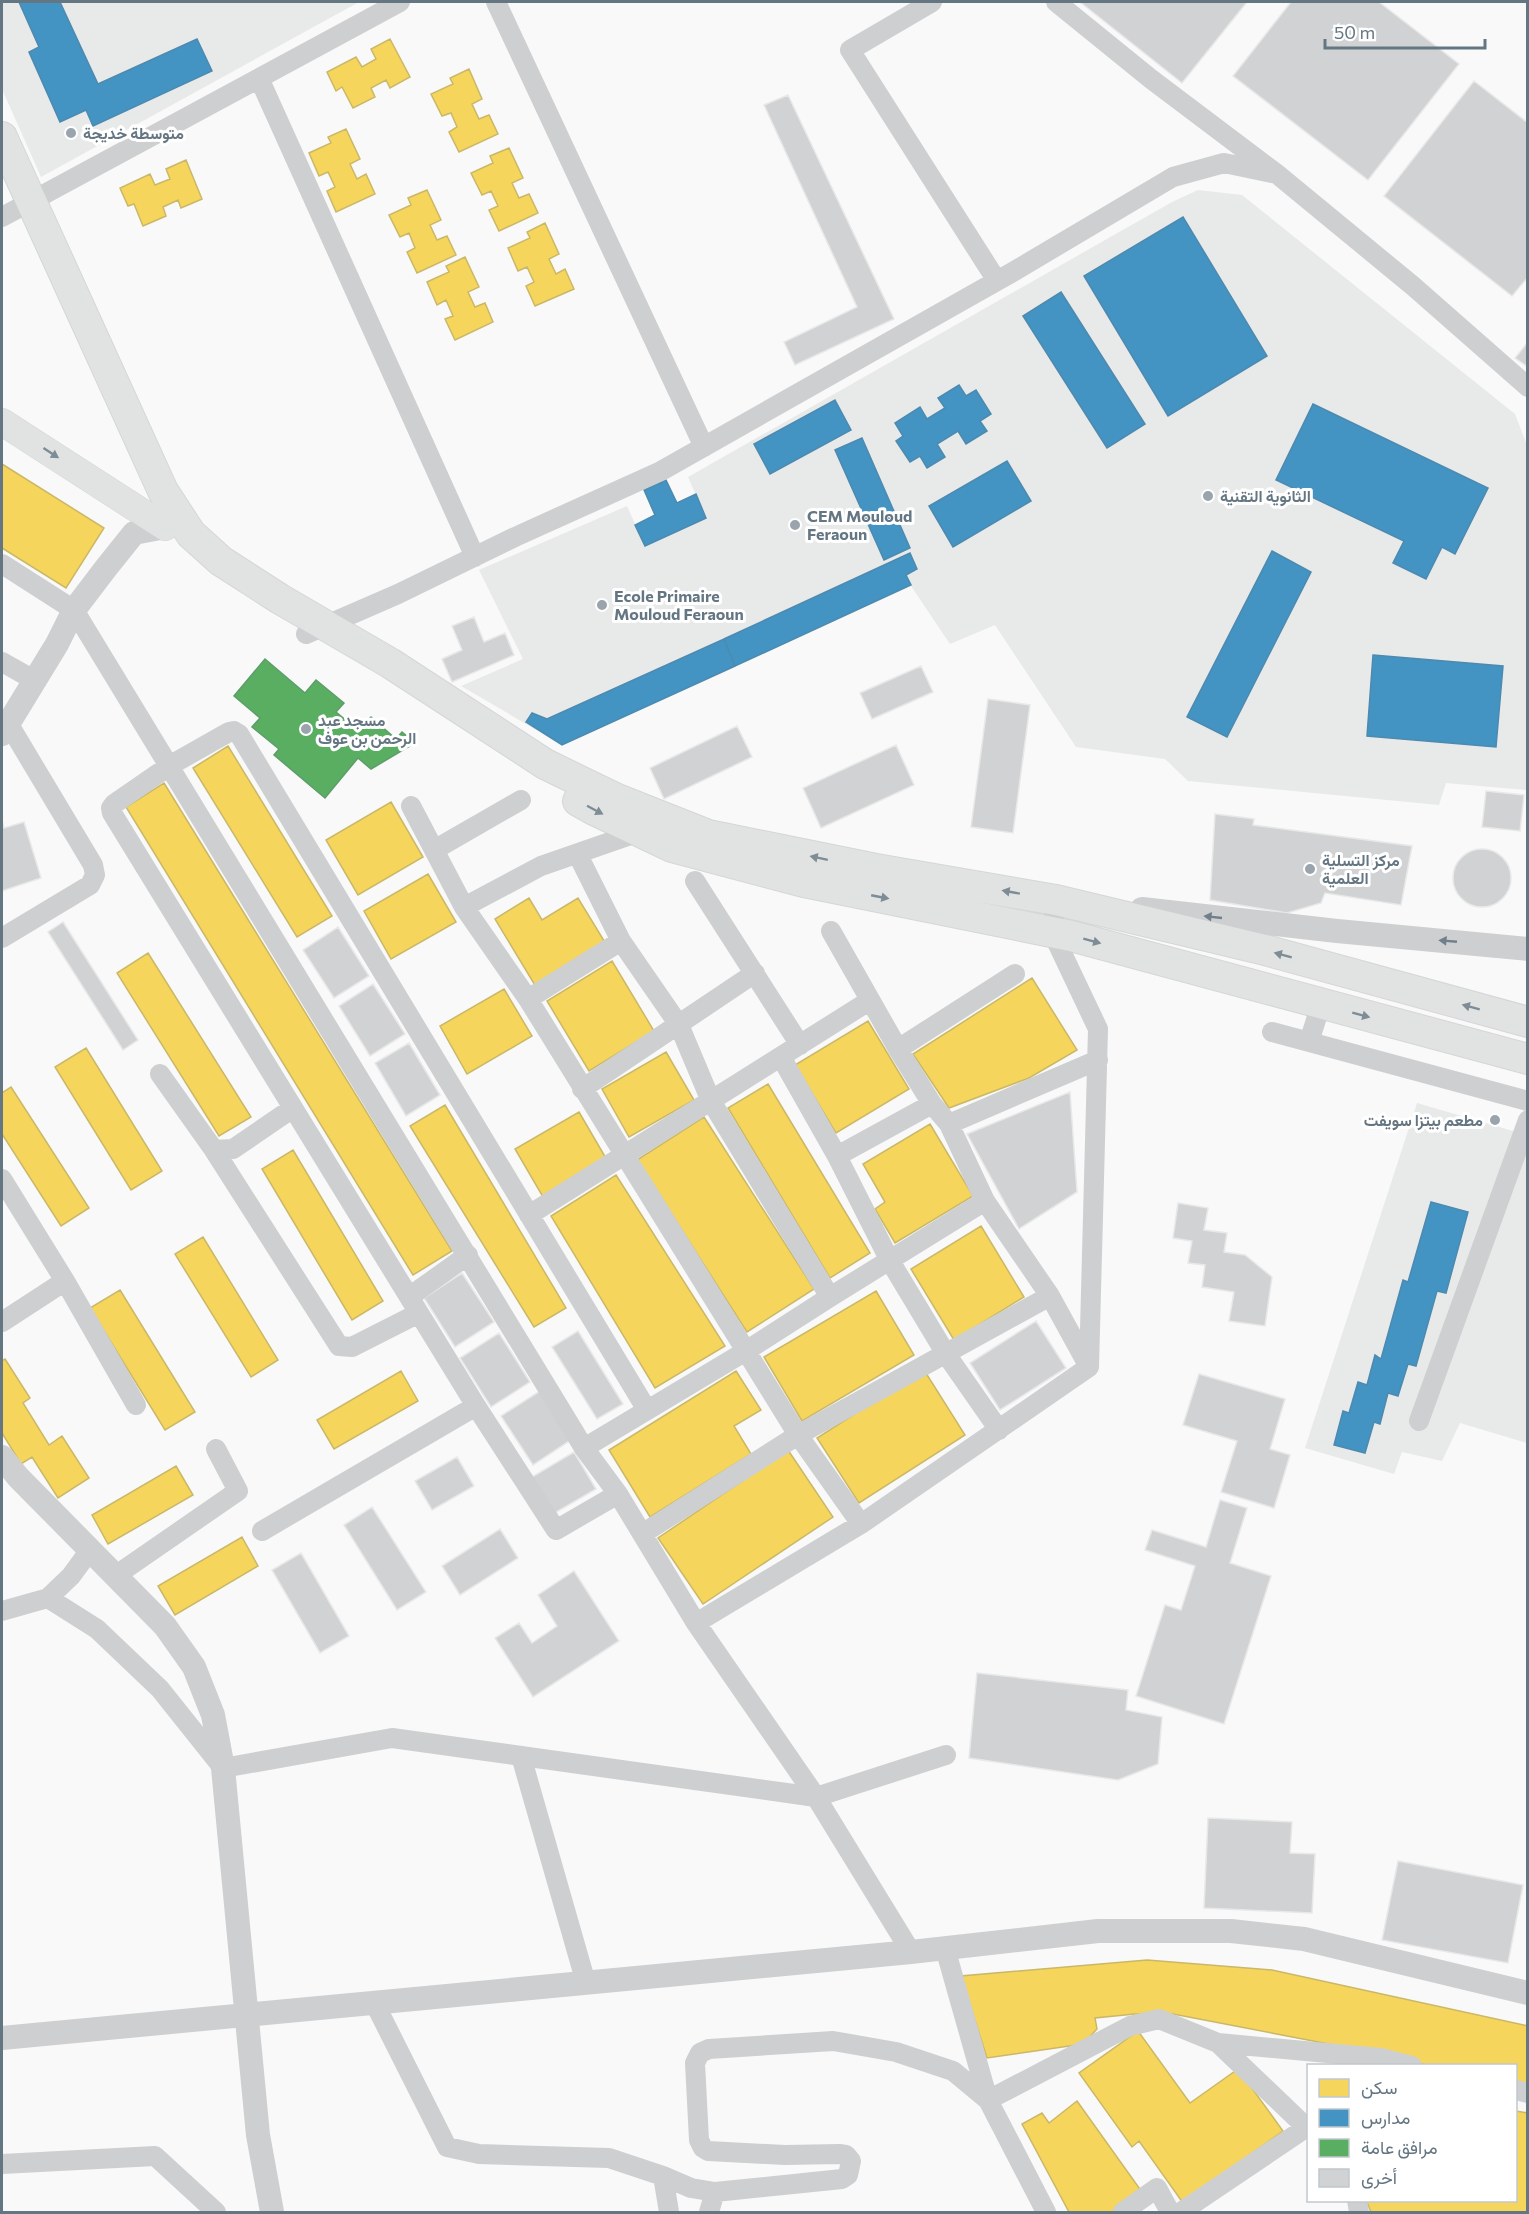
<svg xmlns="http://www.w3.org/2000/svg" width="1529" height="2214" font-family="Commissioner,Vazirmatn,sans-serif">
	<rect width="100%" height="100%" fill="#f9f9f9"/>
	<path fill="#e8e9e9" d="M2 2H359L41 177 2 89Z
		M1198 190 1242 195 1515 414 1527 445V790L1446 783 1439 805 1188 781 1165 759 1076 747 995 625 950 644 911 586 562 745 461 686 523 659 479 570 627 506 645 546 706 518 688 477 1172 202Z
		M1417 1103 1527 1135V1443L1460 1423 1442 1461 1402 1452 1394 1474 1305 1448Z"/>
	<path fill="#f6d55c" stroke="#cab868" stroke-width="1.5" d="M390 39 410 77 390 88 386 80 371 88 375 97 353 108 342 87 336 91 327 72 356 57 362 67 376 59 371 49Z
		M469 69 482 99 472 104 479 119 489 115 498 134 459 152 449 132 457 127 451 113 442 116 431 94 453 84 450 78Z
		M346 129 360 159 350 164 357 179 366 174 375 194 336 212 327 191 335 187 328 172 319 176 309 153 331 143 328 137Z
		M509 148 523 178 512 183 519 198 529 194 538 213 499 231 489 210 498 206 491 191 482 195 471 173 493 163 490 156Z
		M186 160 202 199 181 208 178 200 163 207 166 216 143 226 134 204 128 206 120 188 150 174 155 185 170 179 166 169Z
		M427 190 441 220 430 225 437 240 447 236 456 255 417 273 407 252 415 248 409 233 400 237 389 215 411 205 408 198Z
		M545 223 559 254 549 259 556 274 565 269 574 289 535 306 526 286 534 282 527 267 518 271 508 248 530 238 527 232Z
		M465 257 479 287 468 292 475 307 485 303 493 322 455 340 445 319 453 316 446 300 437 305 427 282 449 272 446 266Z
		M2 464 104 528 66 588 2 548Z
		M228 746 332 916 297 937 193 768Z
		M164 783 452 1251 413 1275 126 807Z
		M391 802 423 857 358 895 326 840Z
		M428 874 456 922 391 959 364 911Z
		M529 898 542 920 578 898 606 944 536 987 495 919Z
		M148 953 251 1117 219 1136 117 973Z
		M612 961 654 1031 589 1071 547 1001Z
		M1032 978 1077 1050 1029 1078 949 1108 913 1054Z
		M504 989 532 1036 467 1074 440 1026Z
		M868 1021 909 1089 836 1133 795 1065Z
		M86 1048 162 1171 131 1190 55 1067Z
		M666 1052 694 1100 629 1137 602 1089Z
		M768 1084 870 1253 830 1278 728 1108Z
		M11 1087 89 1208 61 1226 2 1134V1093Z
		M445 1105 566 1308 534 1327 410 1126Z
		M579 1112 607 1160 543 1197 515 1149Z
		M704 1117 814 1289 747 1332 637 1160Z
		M930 1124 973 1196 895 1243 875 1209 885 1202 863 1164Z
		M293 1150 383 1301 352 1320 262 1169Z
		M616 1175 725 1346 655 1388 551 1216Z
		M981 1226 1024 1297 954 1340 911 1269Z
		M203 1237 278 1360 251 1377 175 1254Z
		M120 1290 195 1412 165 1430 90 1308Z
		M876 1291 914 1355 802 1421 764 1357Z
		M5 1359 30 1398 23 1403 49 1445 62 1436 89 1478 58 1498 32 1457 21 1464 2 1433V1361Z
		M924 1370 965 1435 859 1503 817 1438Z
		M401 1371 418 1401 334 1449 317 1420Z
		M736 1371 761 1410 734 1426 751 1454 650 1517 609 1450Z
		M788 1450 833 1517 703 1604 658 1538Z
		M176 1466 193 1495 108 1544 92 1515Z
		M242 1537 258 1566 175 1615 158 1586Z
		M1147 1960 1272 1970 1528 2026V2088L1516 2086V2066H1431L1391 2056 1173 2014H1135L1095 2018 1097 2029 1083 2044 987 2058 961 1976Z
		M1138 2031 1190 2103 1238 2069 1283 2131 1183 2203 1139 2141 1132 2147 1079 2073Z
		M1077 2101 1142 2192 1113 2212H1069L1022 2124 1042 2113 1049 2123Z
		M1516 2111 1528 2113V2212H1371L1366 2200H1516Z"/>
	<path fill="#4393c3" stroke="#4d8ab0" stroke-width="1.5" d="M19 2H60L98 84 197 39 212 71 93 126 86 110 60 122 29 52 39 47Z
		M1183 217 1267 356 1168 416 1084 276Z
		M1061 292 1145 424 1107 448 1023 316Z
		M959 385 966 396 976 390 991 414 980 421 987 431 966 444 958 431 937 444 945 457 927 468 920 456 910 462 896 441 903 436 895 423 920 407 927 419 945 408 938 398Z
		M835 400 851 430 770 474 754 444Z
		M1313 404 1488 488 1455 554 1442 547 1426 579 1393 563 1404 541 1276 480Z
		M862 438 910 548 884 560 835 450Z
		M1007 461 1031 501 953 547 929 506Z
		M666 480 677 503 696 494 706 518 645 546 635 525 655 515 644 490Z
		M1272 551 1311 572 1227 737 1187 717Z
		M910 553 917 569 906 575 911 585 735 666 724 639Z
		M724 639 735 666 562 745 526 722 532 713 547 719Z
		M1373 655 1503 666 1496 747 1367 736Z
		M1431 1202 1468 1212 1446 1293 1437 1291 1416 1366 1408 1364 1398 1396 1388 1393 1380 1424 1374 1422 1365 1453 1334 1445 1343 1411 1349 1413 1358 1382 1367 1385 1375 1355 1381 1359 1403 1280 1408 1282Z"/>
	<path fill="#5aae61" stroke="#5d9d6b" stroke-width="1.5" d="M265 659 305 693 316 680 344 703 336 712 359 731 371 717 396 739 402 732 415 743 371 769 358 758 325 798 274 755 279 749 252 727 260 718 234 696Z"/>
	<path fill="#d0d2d3" stroke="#e8e8e8" stroke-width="1.5" d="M1080 2H1247L1182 83Z
		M1291 2H1379L1459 64 1368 180 1233 76Z
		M1474 81 1528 123V277L1512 296 1384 196Z
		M788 95 894 319 795 365 784 342 857 307 764 105Z
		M1528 342V367L1515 358Z
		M474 617 484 642 505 633 514 655 452 682 442 659 462 650 452 626Z
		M921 666 933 692 872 719 860 693Z
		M988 699 1030 705 1013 833 971 827Z
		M737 726 752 757 664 799 650 768Z
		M896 745 914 785 821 828 803 788Z
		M1486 791 1524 795 1520 831 1482 827Z
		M1215 814 1254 819 1253 825 1412 846 1401 905 1325 893 1321 903 1287 913 1210 900Z
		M2 821 4 828 24 822 41 878 2 891Z
		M1453 878a29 29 0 1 1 58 0a29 29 0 1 1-58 0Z
		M63 922 138 1040 123 1050 48 932Z
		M338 927 369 976 334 998 303 950Z
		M373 984 405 1034 370 1056 339 1006Z
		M409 1043 440 1095 406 1116 375 1063Z
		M1070 1092 1077 1192 1019 1229 967 1134Z
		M1178 1203 1208 1208 1204 1230 1227 1233 1224 1252 1245 1255 1272 1277 1265 1326 1229 1321 1234 1292 1202 1287 1205 1265 1188 1263 1192 1241 1173 1238Z
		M462 1273 494 1322 455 1347 424 1298Z
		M1036 1321 1066 1368 1000 1410 970 1363Z
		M578 1331 623 1404 597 1419 552 1347Z
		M499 1333 530 1382 491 1407 460 1358Z
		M1199 1374 1285 1399 1270 1449 1290 1455 1274 1508 1221 1492 1237 1441 1183 1425Z
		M540 1391 571 1440 533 1465 501 1416Z
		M574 1452 596 1489 553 1514 532 1477Z
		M457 1457 474 1486 432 1510 415 1481Z
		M1220 1500 1247 1508 1230 1563 1271 1576 1224 1724 1136 1696 1165 1605 1181 1610 1195 1566 1145 1550 1152 1530 1206 1547Z
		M372 1507 426 1592 397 1610 344 1525Z
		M500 1529 518 1558 460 1595 442 1566Z
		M301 1553 349 1636 320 1653 272 1570Z
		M574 1571 619 1641 533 1697 495 1638 519 1623 532 1643 557 1626 538 1595Z
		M977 1673 1128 1690 1126 1710 1162 1717 1158 1764 1118 1780 969 1758Z
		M1208 1818 1292 1822 1290 1853 1315 1854 1312 1913 1204 1908Z
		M1398 1861 1523 1885 1508 1963 1382 1940Z"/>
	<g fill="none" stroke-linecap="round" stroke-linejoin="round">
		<g stroke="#d5d6d7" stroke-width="28">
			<path id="secondary" d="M2 422 165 527"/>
		</g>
		<g stroke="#d5d6d7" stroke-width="32">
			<path id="primary" d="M2 137 163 491 191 534 221 561 280 599 390 663 545 764 617 799 708 835 876 869 1056 900 1265 950 1528 1022
				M578 801 594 810 672 847 804 882 1071 936 1528 1059"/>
		</g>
		<path stroke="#cecfd0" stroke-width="20" d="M496 2 704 447
			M932 2 850 50 997 281
			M1056 2 1151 79 1277 174 1413 286 1528 387
			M259 78 475 557
			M2 217 400 2
			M2 564 74 610 584 1448 618 1494 696 1623 816 1797 911 1952
			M306 634 398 594 515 537 661 471 1011 273 1173 177 1224 163 1277 174
			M2 662 34 680
			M411 806 464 907 528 999 798 1435 861 1524
			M434 850 521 800
			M578 855 621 941 679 1025 711 1101 830 1297
			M695 881 800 1045
			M1056 900 1052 932 1098 1029 1089 1367
			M464 907 541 866 639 832
			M831 931 898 1049 932 1104 949 1124 985 1201 1050 1296 1089 1367
			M2 938 90 885 95 875 93 865 8 723
			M528 999 621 941
			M1272 1032 1528 1101
			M1309 1042 1321 1004
			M898 1049 1015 974
			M781 1057 837 1156 890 1261 946 1354 999 1430
			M160 1074 214 1150 233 1149 293 1108
			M582 1089 755 973
			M949 1124 1098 1060
			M214 1150 339 1346 352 1347 419 1313
			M837 1156 932 1104
			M2 1179 65 1281
			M529 1215 869 1001
			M409 1297 468 1255
			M2 1322 65 1281 136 1405
			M1419 1421 1528 1120
			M584 1448 746 1351 830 1297 985 1201
			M618 1494 556 1530 476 1406 112 813 111 808 114 804 169 766 229 732 234 731 239 734 647 1410
			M262 1531 476 1406
			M642 1534 798 1435 1050 1296
			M115 1576 238 1491 216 1449
			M48 1598 97 1629 160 1689 223 1768 392 1738 816 1797 946 1755
			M2 1611 48 1598 71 1576 90 1550
			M696 1623 861 1524 1089 1367
			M521 1756 586 1983
			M945 1948 988 2100 1046 2212
			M374 2002 447 2147 479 2154 609 2158 663 2176 691 2188 715 2192 842 2179 848 2175 851 2161 846 2155 839 2154 785 2155 708 2151 703 2148 699 2140 695 2063 700 2053 709 2049 833 2041 896 2052 953 2071 988 2100 1130 2026 1159 2019 1218 2043 1308 2129
			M1218 2043 1381 2058 1412 2066
			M1516 2090 1528 2093
			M2 2164 155 2156 216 2212
			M663 2176 669 2212
			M1357 2200 1359 2212
			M709 2212 715 2192
			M1123 2212 1157 2188 1170 2212
			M1181 2212 1307 2127"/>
		<path stroke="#cecfd0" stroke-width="24" d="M2 734 57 644 74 610 106 568 134 533 165 527
			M1142 909 1337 931 1528 949
			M2 1457 18 1477 165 1626 194 1667 213 1715 223 1768 258 2135 272 2212
			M2 2038 911 1952 1098 1931H1231L1304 1939 1528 1993"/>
		<use href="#secondary" stroke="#e1e2e2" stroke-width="27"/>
		<use href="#primary" stroke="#e1e2e2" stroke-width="30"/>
	</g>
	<defs><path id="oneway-solid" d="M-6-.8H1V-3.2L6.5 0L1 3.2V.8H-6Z" transform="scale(1.5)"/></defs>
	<g fill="#7e8c96">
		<use href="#oneway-solid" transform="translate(51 453) rotate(33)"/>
		<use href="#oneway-solid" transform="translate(595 810) rotate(28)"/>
		<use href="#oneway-solid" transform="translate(819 858) rotate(-168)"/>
		<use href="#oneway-solid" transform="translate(1011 892) rotate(-170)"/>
		<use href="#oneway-solid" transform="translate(880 897) rotate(11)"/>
		<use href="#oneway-solid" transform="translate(1092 941) rotate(15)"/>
		<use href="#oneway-solid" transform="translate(1283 955) rotate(-165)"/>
		<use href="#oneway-solid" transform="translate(1471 1007) rotate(-165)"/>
		<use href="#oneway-solid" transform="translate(1361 1015) rotate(15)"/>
	</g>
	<g fill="#707f8b">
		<use href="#oneway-solid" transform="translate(1213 917) rotate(-174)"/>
		<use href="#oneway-solid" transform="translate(1448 941) rotate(-175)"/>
	</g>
	<g fill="#99a4ac" stroke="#fff" stroke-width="2">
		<circle cx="71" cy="133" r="6"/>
		<circle cx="1208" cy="496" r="6"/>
		<circle cx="795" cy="525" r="6"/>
		<circle cx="602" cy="605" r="6"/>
		<circle cx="306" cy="729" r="6"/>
		<circle cx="1310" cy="869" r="6"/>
		<circle cx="1495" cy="1120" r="6"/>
	</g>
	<g text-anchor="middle" stroke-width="6" stroke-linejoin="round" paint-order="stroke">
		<g font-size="16" font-weight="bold" fill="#657683" stroke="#fff" text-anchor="start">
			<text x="83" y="139">متوسطة خديجة</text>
			<text x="1220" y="502">الثانوية التقنية</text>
			<text x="807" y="522">CEM Mouloud<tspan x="807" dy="18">Feraoun</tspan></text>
			<text x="614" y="602">Ecole Primaire<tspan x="614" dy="18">Mouloud Feraoun</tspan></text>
			<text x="318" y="726">مسجد عبد<tspan x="318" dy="18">الرحمن بن عوف</tspan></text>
			<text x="1322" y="866">مركز التسلية<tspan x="1322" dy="18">العلمية</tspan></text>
			<text x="1483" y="1126" text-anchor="end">مطعم بيتزا سويفت</text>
		</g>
	</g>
	<rect width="1529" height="2214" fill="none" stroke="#657683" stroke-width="6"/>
	<rect x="1307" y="2064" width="210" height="138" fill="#ffffff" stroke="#c1c8cd" stroke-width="1.5"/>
	<rect x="1319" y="2079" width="30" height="18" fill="#f6d55c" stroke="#c1c8cd" stroke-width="1.5"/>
	<text x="1361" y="2094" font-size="18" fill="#657683">سكن</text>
	<rect x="1319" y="2109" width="30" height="18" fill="#4393c3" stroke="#c1c8cd" stroke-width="1.5"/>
	<text x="1361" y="2124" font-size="18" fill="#657683">مدارس</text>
	<rect x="1319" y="2139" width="30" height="18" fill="#5aae61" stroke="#c1c8cd" stroke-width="1.5"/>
	<text x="1361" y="2154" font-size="18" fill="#657683">مرافق عامة</text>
	<rect x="1319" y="2169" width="30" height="18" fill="#d0d2d3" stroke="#c1c8cd" stroke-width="1.5"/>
	<text x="1361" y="2184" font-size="18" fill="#657683">أخرى</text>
	<path d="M1325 39v9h160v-9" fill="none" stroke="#657683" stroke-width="3"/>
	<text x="1334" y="39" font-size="18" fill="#657683" stroke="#ffffff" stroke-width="4.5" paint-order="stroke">50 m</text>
</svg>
